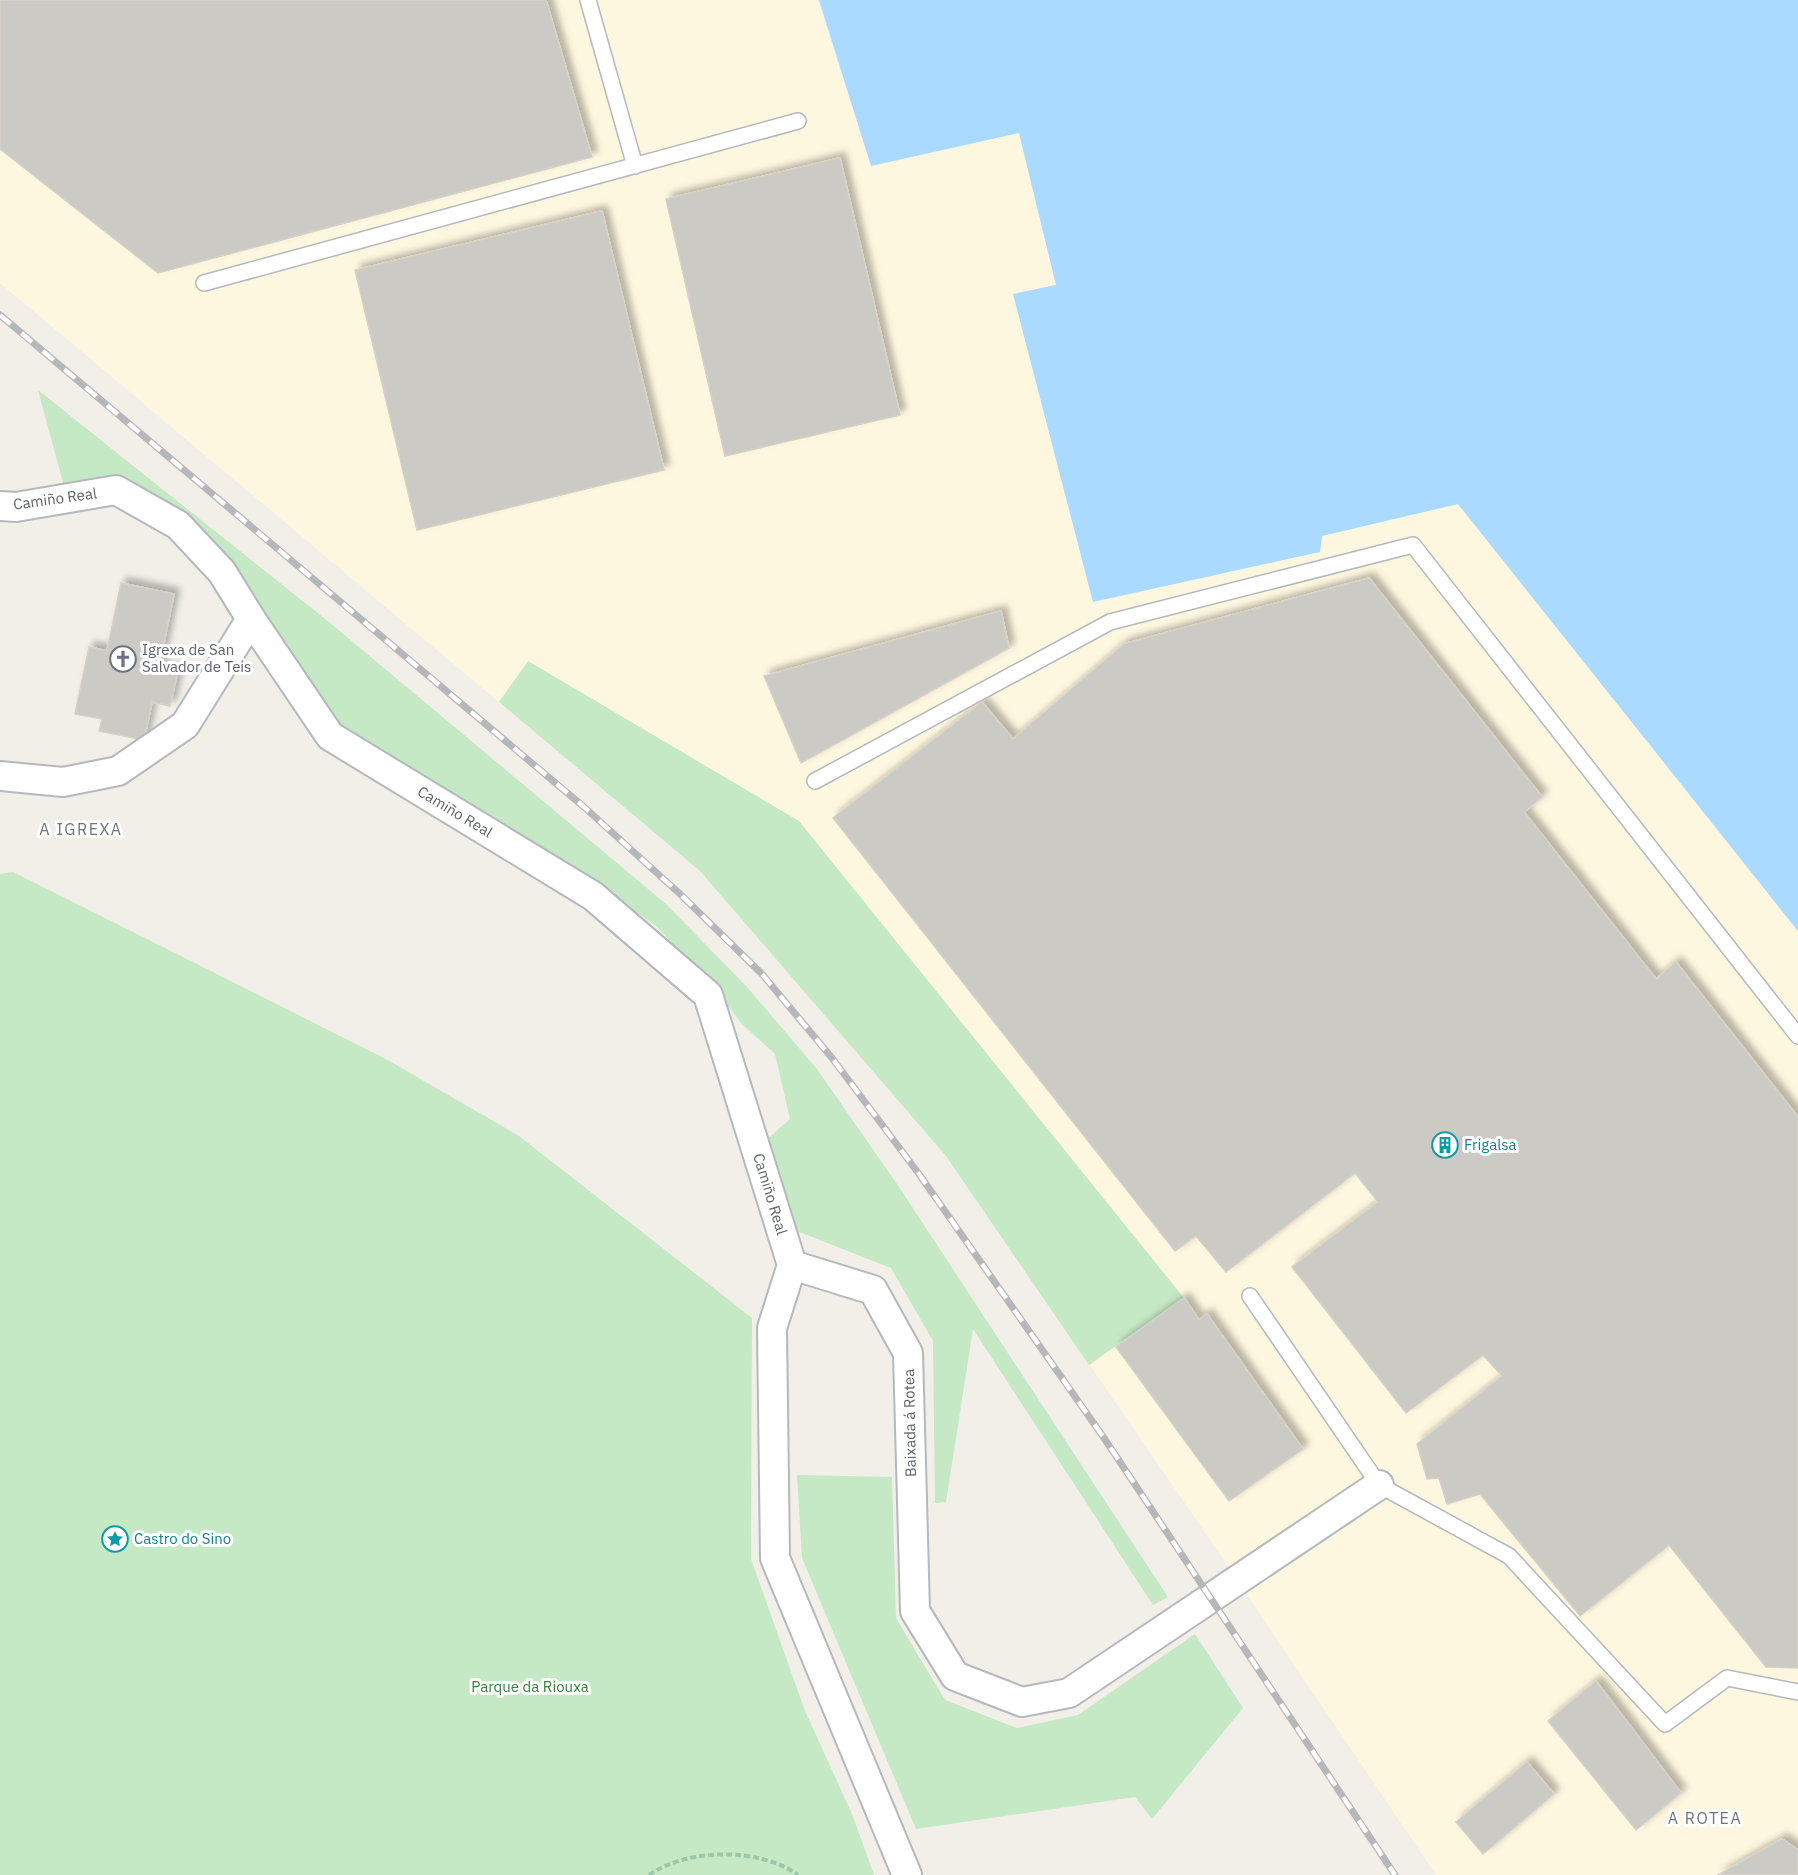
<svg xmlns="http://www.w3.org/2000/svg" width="1798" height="1875" font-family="'IBM Plex Sans',sans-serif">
	<defs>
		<filter id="shadow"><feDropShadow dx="5.5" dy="-5.5" stdDeviation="3" flood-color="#0004"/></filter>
	</defs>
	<rect width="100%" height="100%" fill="#f1efe8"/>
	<path fill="#fef7e0" d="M0 0H818L871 166 1019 132 1056 285 1013 294 1320 552 1321 536 1458 504 1798 928V1875H1436L1206 1534 946 1156 700 871 0 283Z"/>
	<path fill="#c5e8c5" d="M38 390 329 622 666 904 747 987 817 1069 899 1187 1168 1597 1153 1605 973 1329 946 1502 935 1503 933 1341 891 1268 797 1231 763 1143 790 1119 775 1054 741 1023 718 992 656 926 602 888 337 725 186 519 65 490Z
		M528 661 799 821 1184 1298 1089 1365 946 1156 700 871 499 702Z
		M13 872 386 1059 519 1136 752 1318 751 1559 805 1711 852 1814 874 1875H0V874Z
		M797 1475 892 1477 896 1618 945 1700 1017 1728 1078 1715 1195 1634 1243 1708 1152 1819 1135 1797 916 1829 802 1558Z"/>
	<path fill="#aadaff" d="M819 0H1798V931L1458 504 1322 536 1320 552 1093 602 1013 294 1056 285 1019 133 871 166Z"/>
	<path fill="#cccac5" stroke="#d6d1c6" stroke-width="1.5" filter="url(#shadow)" d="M0 0H546L592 157 158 273 0 149Z
		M840 158 900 415 725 456 666 199Z
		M602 211 664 470 417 530 355 270Z
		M1369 578 1542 797 1524 812 1656 979 1676 962 1798 1117V1668L1766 1667 1669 1545 1580 1616 1480 1494 1447 1504 1439 1478 1427 1479 1417 1444 1502 1376 1483 1355 1406 1413 1292 1267 1378 1202 1355 1173 1226 1272 1196 1236 1175 1251 833 818 982 702 1013 739 1124 644Z
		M121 583 174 594 159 667 178 671 170 706 152 702 144 740 99 731 102 719 75 714 89 647 107 651Z
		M1001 611 1009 648 801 763 764 676Z
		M1184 1298 1199 1320 1207 1314 1303 1449 1229 1501 1116 1347Z
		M1596 1681 1681 1793 1636 1830 1548 1721Z
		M1527 1762 1554 1794 1483 1854 1456 1822Z
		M1782 1839 1798 1850V1875H1718Z"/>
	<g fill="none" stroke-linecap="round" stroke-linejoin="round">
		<g stroke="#b5b8bc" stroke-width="18">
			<path id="lane" d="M588 0 635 166
				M204 283 798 121
				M815 781 1110 622 1413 545 1798 1036
				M1250 1296 1379 1485 1509 1556 1665 1724 1727 1678 1798 1692"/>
		</g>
		<g stroke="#b5b8bc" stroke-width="32">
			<path id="street" d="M0 506 16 507 116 490 178 525 222 572 251 619 330 736 593 896 708 995 792 1265
				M0 776 63 782 118 771 185 725 251 619
				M907 1875 775 1558 772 1328 792 1265 873 1290 908 1353 915 1611 955 1676 1022 1702 1069 1693 1379 1485"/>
		</g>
		<path stroke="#9cc7a9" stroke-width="4" stroke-dasharray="6 3" stroke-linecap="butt" d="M649 1875C687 1848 760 1847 798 1875"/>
		<use href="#lane" stroke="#fff" stroke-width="15"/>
		<use href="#street" stroke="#fff" stroke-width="28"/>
		<g stroke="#b6b7b8" stroke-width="7">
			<path id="rail" d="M0 315 584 807 679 893 762 974 832 1058 919 1174 1104 1438 1395 1875"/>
		</g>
		<use href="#rail" stroke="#fff" stroke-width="4.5" stroke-dasharray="14" stroke-linecap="butt"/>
	</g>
	<defs>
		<g id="church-ring" transform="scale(1.35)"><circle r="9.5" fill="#fff" stroke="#6b7280" stroke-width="1.5"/><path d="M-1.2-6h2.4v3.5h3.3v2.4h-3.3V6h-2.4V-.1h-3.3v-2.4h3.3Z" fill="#6b7280"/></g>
		<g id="building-ring" transform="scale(1.35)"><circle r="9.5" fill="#fff" stroke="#0f9aa8" stroke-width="1.5"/><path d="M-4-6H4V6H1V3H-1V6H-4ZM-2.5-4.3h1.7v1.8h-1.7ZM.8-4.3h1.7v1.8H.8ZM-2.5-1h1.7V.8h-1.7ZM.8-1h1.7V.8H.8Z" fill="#0f9aa8"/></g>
		<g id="sight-ring" transform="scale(1.35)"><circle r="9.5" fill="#fff" stroke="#0f9aa8" stroke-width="1.5"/><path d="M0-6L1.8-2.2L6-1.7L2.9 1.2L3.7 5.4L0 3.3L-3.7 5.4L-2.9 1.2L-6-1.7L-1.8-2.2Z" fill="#0f9aa8"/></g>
	</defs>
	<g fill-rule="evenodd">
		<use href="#church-ring" x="123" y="659"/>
		<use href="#building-ring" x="1445" y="1145"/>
		<use href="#sight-ring" x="115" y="1539"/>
	</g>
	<g text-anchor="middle" stroke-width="6" stroke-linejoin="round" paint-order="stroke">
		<g font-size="15" fill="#5f6368" stroke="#fff">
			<text transform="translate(55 499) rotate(-8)" y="5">Camiño Real</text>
			<text transform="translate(455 812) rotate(31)" y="5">Camiño Real</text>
			<text transform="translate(770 1194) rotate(73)" y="5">Camiño Real</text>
			<text transform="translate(910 1423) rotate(-91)" y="5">Baixada á Rotea</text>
		</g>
		<g font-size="15" fill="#5b616d" stroke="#fff" text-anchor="start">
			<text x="142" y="655">Igrexa de San<tspan x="142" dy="17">Salvador de Teis</tspan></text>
		</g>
		<g font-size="15" fill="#0d838f" stroke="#fff" text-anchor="start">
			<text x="1464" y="1150">Frigalsa</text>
			<text x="134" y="1544">Castro do Sino</text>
		</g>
		<g font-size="15" fill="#348238" stroke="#fff">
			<text x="530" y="1692">Parque da Riouxa</text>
		</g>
		<g font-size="16" letter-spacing="1.5" fill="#70757a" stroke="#fff">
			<text x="81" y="835">A IGREXA</text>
			<text x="1705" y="1824">A ROTEA</text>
		</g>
	</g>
</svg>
